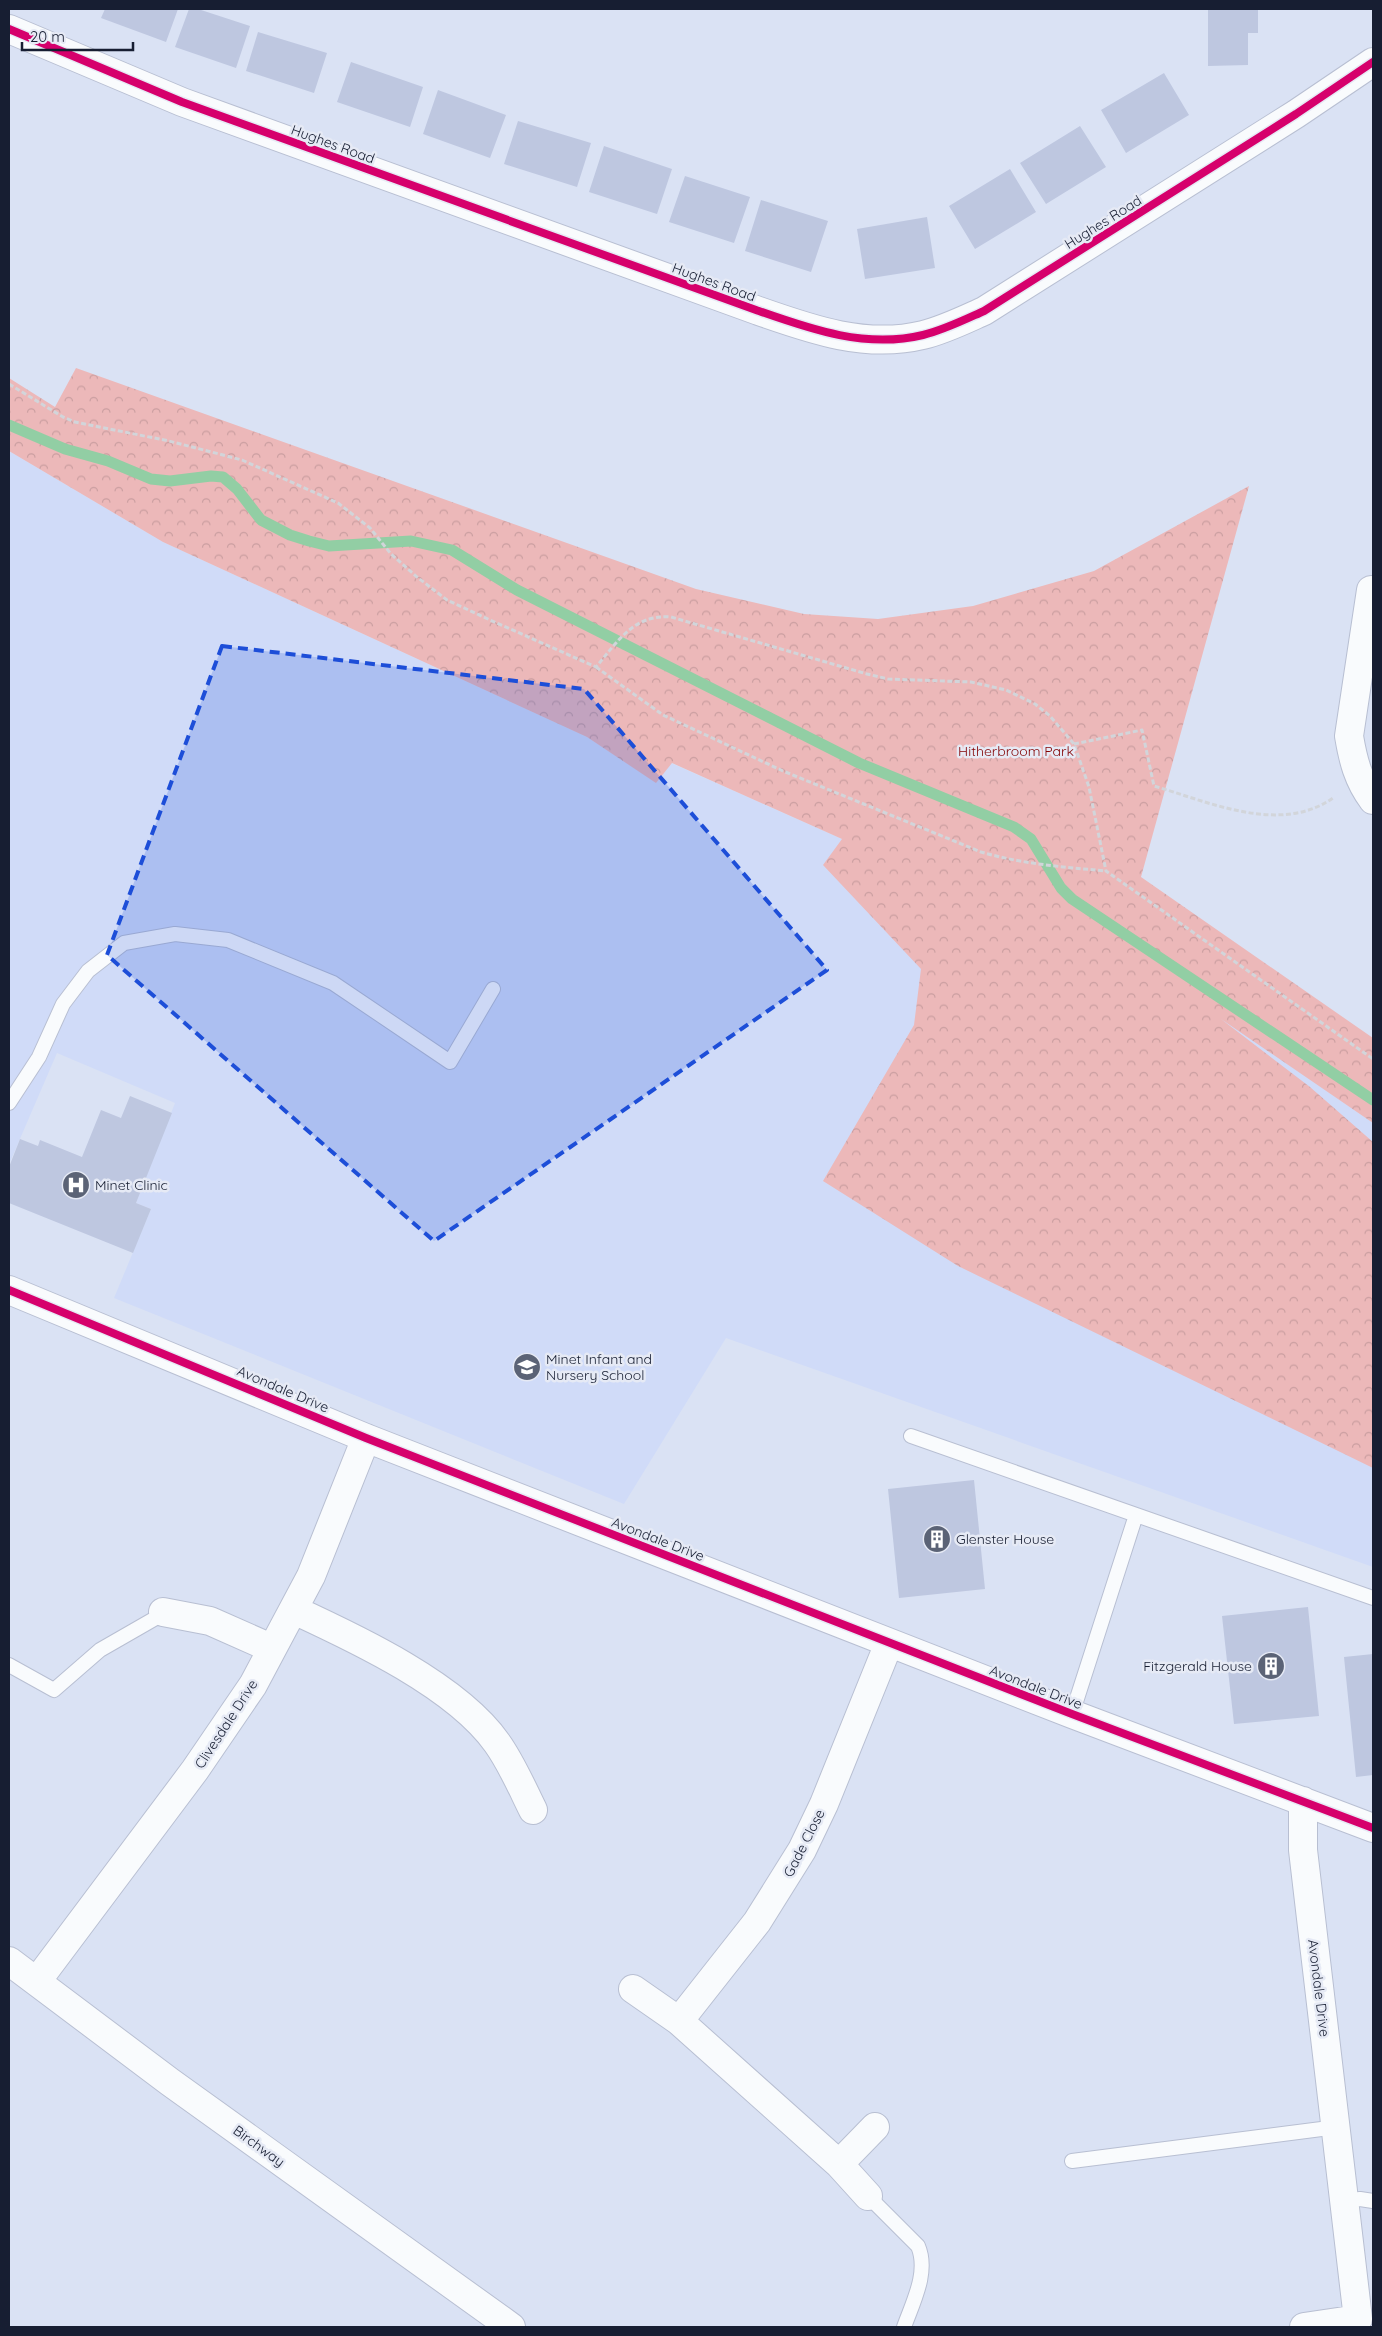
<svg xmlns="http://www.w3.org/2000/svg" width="1382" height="2336" font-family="Quicksand,sans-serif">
	<defs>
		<pattern id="forest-crowns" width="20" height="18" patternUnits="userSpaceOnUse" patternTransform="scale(1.25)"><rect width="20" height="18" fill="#ecb8b9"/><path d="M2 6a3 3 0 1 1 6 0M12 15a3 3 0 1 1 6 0" fill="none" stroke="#ca9ea0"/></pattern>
	</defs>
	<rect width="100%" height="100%" fill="#dae2f4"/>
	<path fill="#d0dbf8" d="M9 451 163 542 587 737 656 782 671 763 1090 949 1208 1009 1373 1123V1567L726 1338 624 1504 114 1298 151 1209 136 1203 175 1103 57 1053 10 1162 9 1161Z"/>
	<path fill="url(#forest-crowns)" d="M76 368 696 589 804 614 878 619 973 606 1094 571 1249 486 1141 877 1373 1038V1123L1221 1019 1310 1087 1373 1142V1468L958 1266 823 1181 914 1025 921 969 823 865 842 839 672 763 656 783 587 737 163 542 9 451V378L55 407Z"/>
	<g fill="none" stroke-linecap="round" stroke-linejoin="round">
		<path stroke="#92cea4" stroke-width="11" d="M9 425 65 449 108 461 151 479 170 481 211 476 223 477 237 489 261 520 290 535 309 541 329 546 411 541 452 550 517 590 859 763 1014 827 1031 839 1061 888 1072 899 1373 1100"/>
	</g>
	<path fill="#bec7e0" d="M105 9H178L166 42 101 18Z
		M189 9H198L250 26 236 68 175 47Z
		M1208 9H1258V33H1248V65L1208 66Z
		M258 32 327 53 314 93 246 71Z
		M351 62 423 87 410 127 337 102Z
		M1164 73 1189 115 1126 153 1101 110Z
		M438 90 506 115 490 158 423 134Z
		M518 121 591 143 577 187 504 164Z
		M1080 126 1106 167 1046 204 1020 163Z
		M604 146 672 169 657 214 589 192Z
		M1010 169 1036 212 975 249 949 206Z
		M685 176 750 197 734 243 669 222Z
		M761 200 828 221 811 272 745 251Z
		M927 217 935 268 865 279 857 229Z
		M130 1096 172 1113 136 1203 151 1209 133 1253 9 1203V1167L20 1139 38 1146 40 1140 82 1157 101 1110 121 1118Z
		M974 1480 985 1589 899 1598 888 1489Z
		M1308 1607 1319 1716 1234 1724 1222 1616Z
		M1373 1654V1775L1356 1777 1344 1657Z"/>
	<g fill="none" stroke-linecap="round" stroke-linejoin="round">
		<g stroke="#b8bfd2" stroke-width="16">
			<path id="lane" d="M9 1103 39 1057 63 1004 88 971 124 943 175 934 228 940 333 983 450 1062 493 989
				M911 1436 1373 1598
				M9 1665 54 1690 100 1650 154 1619 163 1612
				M1072 1714 1136 1515
				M1072 2161 1337 2127
				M868 2196 918 2246C929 2272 913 2302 904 2327
				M1345 2201 1360 2199 1373 2201"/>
		</g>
		<g stroke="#b8bfd2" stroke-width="30">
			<path id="street" d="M9 29 182 102 756 310C810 329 865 349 923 335 944 330 964 320 984 311L1296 114 1373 62
				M1371 590 1349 736C1353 760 1358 780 1373 800
				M9 1290 366 1438 1072 1714 1373 1828
				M294 1610C357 1639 457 1686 497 1743 512 1764 522 1788 533 1810
				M163 1612 210 1621 271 1648
				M1303 1801V1850L1358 2319
				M9 1961 170 2082 511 2327
				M37 1981 195 1770 253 1685 311 1576 366 1438
				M633 1989 679 2021 839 2164 868 2196
				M679 2021 757 1922 802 1850 824 1804 889 1643
				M839 2164 875 2127
				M1304 2327 1358 2319"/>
		</g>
		<path stroke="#d2d5da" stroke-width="3" stroke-dasharray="5 2.5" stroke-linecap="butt" d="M9 384 63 417 75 422 169 441 242 460 338 503 370 528 391 554 417 577 447 600 490 620 596 667C618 641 634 614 671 617L867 674 888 679 971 682 1006 690 1035 704 1050 716 1074 744 1089 787 1106 871 1373 1059
			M596 667 663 715 783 771 981 852C1022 864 1063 867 1106 871
			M1074 744 1142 730 1154 786C1209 802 1280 835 1333 798"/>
		<use href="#lane" stroke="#f9fbfd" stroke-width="14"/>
		<use href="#street" stroke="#f9fbfd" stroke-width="28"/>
		<g stroke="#e6eaf5" stroke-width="11">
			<path id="cycleway" d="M9 29 182 102 756 310C810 329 865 349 923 335 944 330 964 320 984 311L1296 114 1373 62
				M9 1290 366 1438 1072 1714 1373 1828"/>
		</g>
		<use href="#cycleway" stroke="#d6006c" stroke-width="8"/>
	</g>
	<path fill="#1d4ed8" fill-opacity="0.2" stroke="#1d4ed8" stroke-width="4" stroke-dasharray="10 6" stroke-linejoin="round" d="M222 646 584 689 827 970 434 1241 107 955Z"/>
	<defs>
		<g id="hospital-disc" transform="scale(1.4375)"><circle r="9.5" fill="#5b6376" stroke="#e6eaf5"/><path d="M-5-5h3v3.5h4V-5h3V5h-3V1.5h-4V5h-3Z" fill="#fff"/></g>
		<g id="school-disc" transform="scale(1.4375)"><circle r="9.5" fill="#5b6376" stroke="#e6eaf5"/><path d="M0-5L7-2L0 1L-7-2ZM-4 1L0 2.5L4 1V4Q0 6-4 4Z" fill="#fff"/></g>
		<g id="building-disc" transform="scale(1.4375)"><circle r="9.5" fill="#5b6376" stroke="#e6eaf5"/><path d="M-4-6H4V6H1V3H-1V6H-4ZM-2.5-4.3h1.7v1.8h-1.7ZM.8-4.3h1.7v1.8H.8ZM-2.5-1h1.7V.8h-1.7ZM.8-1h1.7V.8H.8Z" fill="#fff"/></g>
	</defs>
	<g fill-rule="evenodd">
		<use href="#hospital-disc" x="76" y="1185"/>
		<use href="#school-disc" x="527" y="1367"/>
		<use href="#building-disc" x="937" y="1539"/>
		<use href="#building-disc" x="1271" y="1666"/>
	</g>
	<g text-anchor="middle" stroke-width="5" stroke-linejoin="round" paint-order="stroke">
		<g font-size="14" fill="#171e32" stroke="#e6eaf5">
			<text transform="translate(333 144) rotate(20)" y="5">Hughes Road</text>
			<text transform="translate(1103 222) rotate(-32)" y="5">Hughes Road</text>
			<text transform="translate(714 282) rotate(20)" y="5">Hughes Road</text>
			<text transform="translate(283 1389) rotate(23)" y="5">Avondale Drive</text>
			<text transform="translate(658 1539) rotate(21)" y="5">Avondale Drive</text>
			<text transform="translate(1036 1687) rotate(21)" y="5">Avondale Drive</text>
			<text transform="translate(226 1724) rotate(-57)" y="5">Clivesdale Drive</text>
			<text transform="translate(804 1843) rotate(-63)" y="5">Gade Close</text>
			<text transform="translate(1319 1988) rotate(83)" y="5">Avondale Drive</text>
			<text transform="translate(259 2146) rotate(36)" y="5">Birchway</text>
		</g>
		<g font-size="14" fill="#820002" stroke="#e6eaf5">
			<text x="1016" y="756">Hitherbroom Park</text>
		</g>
		<g font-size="14" fill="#171e32" stroke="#e6eaf5" text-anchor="start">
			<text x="95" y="1190">Minet Clinic</text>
			<text x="546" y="1364">Minet Infant and<tspan x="546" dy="16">Nursery School</tspan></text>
			<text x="956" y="1544">Glenster House</text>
			<text x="1252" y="1671" text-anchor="end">Fitzgerald House</text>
		</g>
	</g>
	<rect width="1382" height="2336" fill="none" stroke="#171e32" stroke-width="20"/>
	<path d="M22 42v8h111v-8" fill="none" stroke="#171e32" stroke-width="2.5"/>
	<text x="30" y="42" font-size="15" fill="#171e32" stroke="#e6eaf5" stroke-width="4" paint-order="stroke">20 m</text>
</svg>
